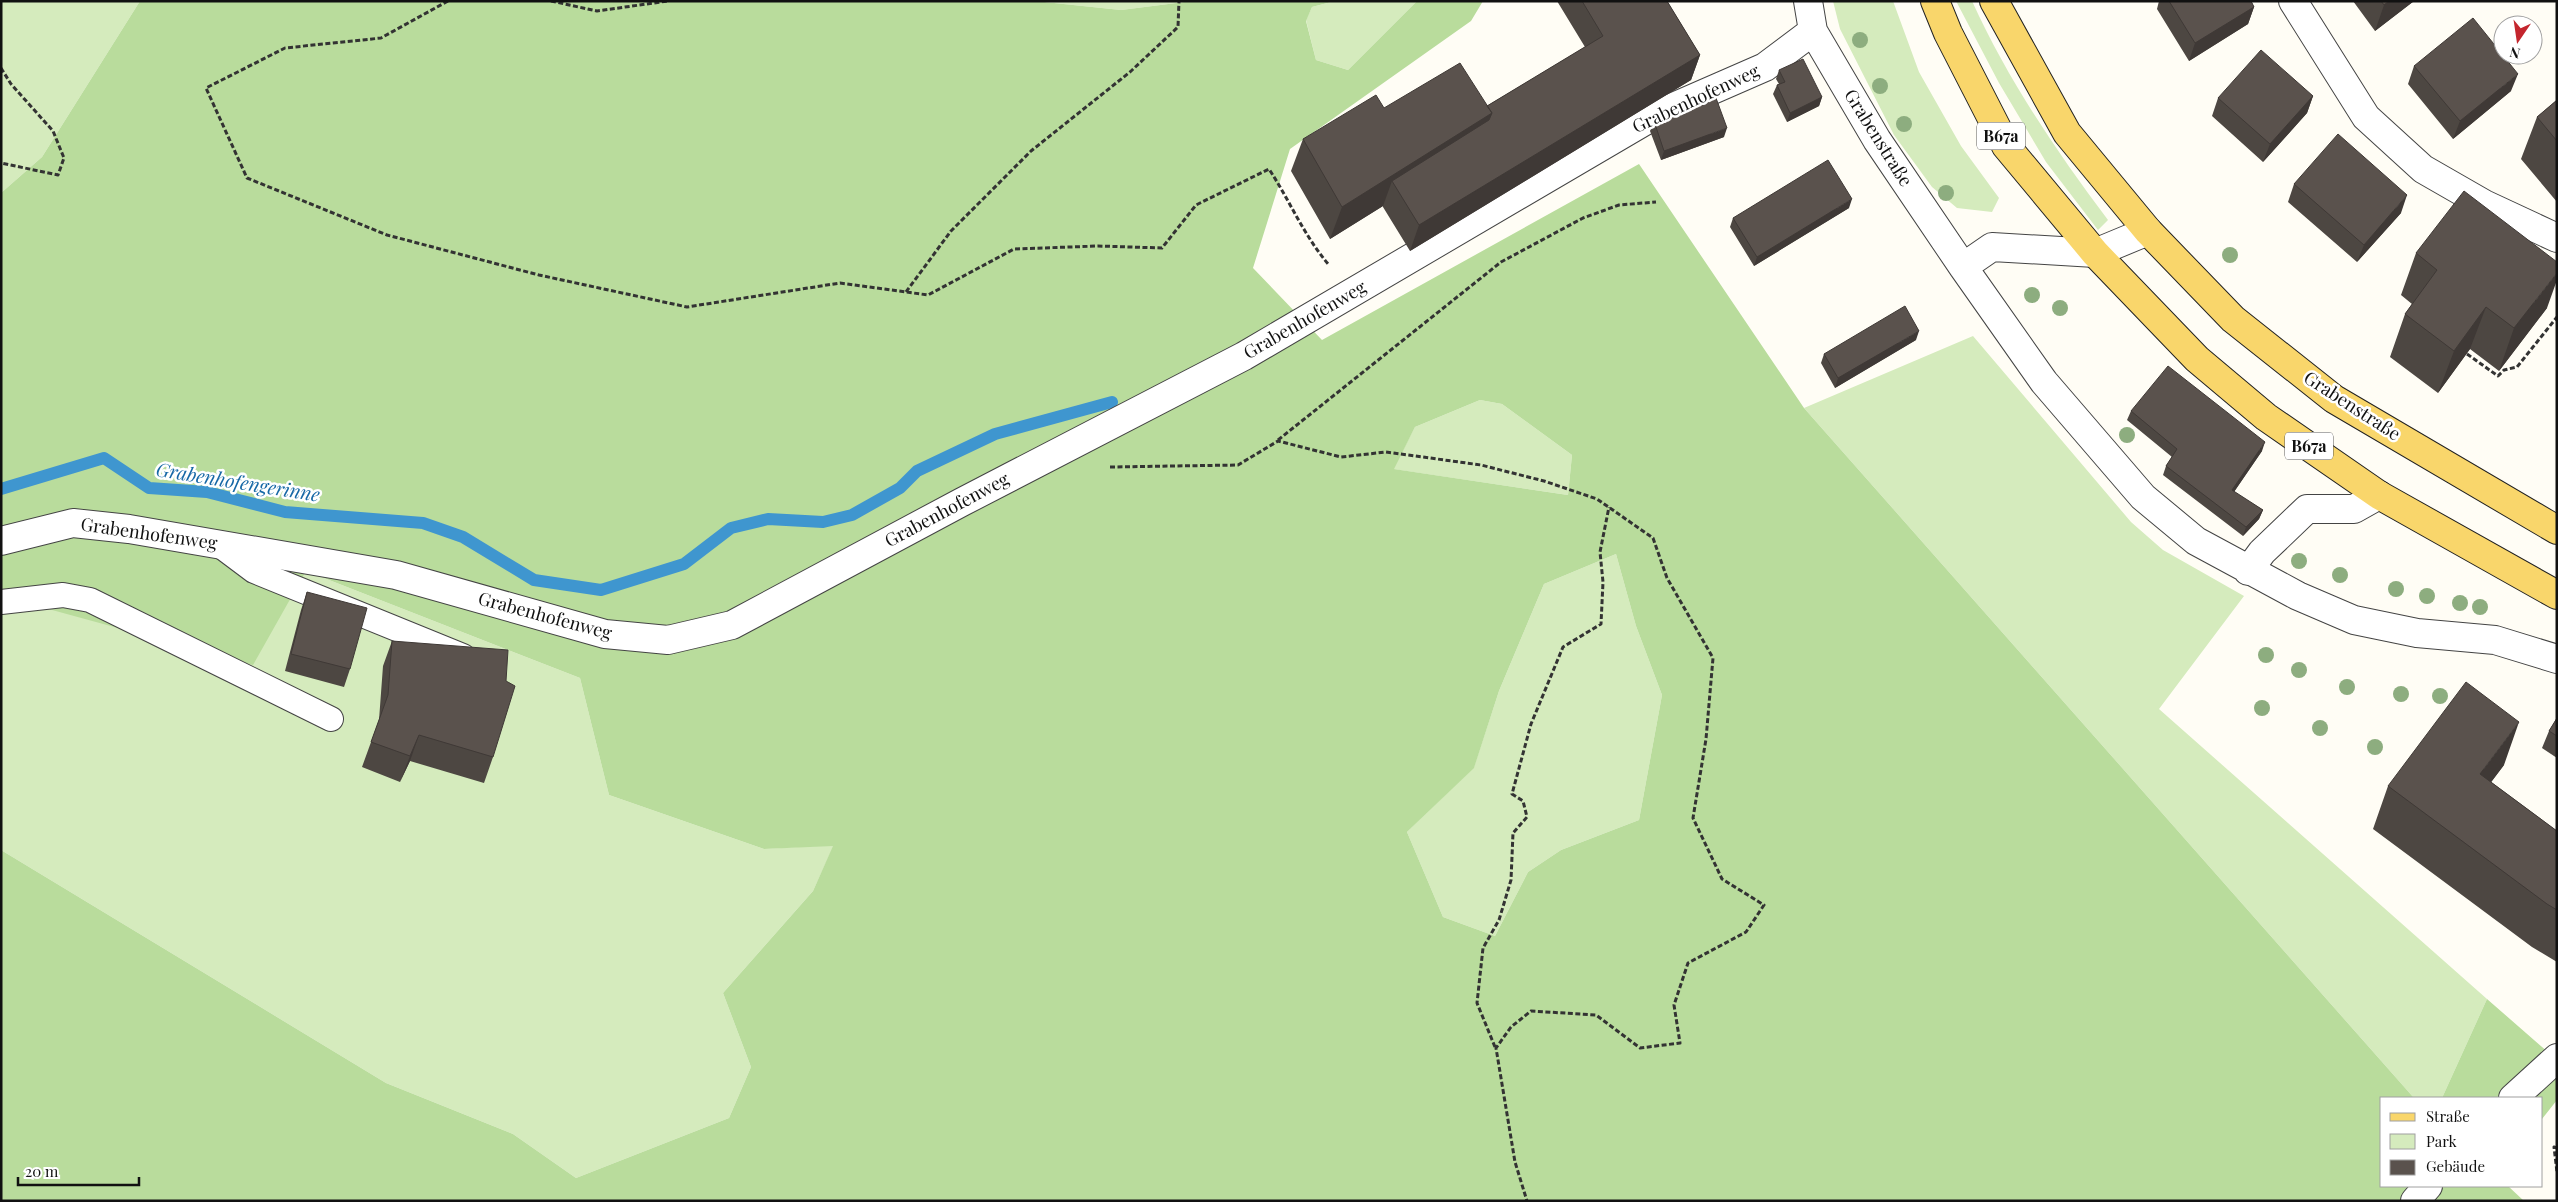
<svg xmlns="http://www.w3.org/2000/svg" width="2558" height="1202" font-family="'Playfair Display',serif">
	<rect width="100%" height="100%" fill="#fffdf5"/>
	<path fill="#d5ebbd" d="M1 1H140L42 157 1 193Z
		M1035 1H1192L1121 10Z
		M1335 1H1417L1348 70 1316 60 1306 20 1312 7Z
		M1833 1H1893L1919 72 1961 146 1999 198 1992 212 1957 208 1932 187 1894 135 1840 29Z
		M1956 1H1972C2008 80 2056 151 2108 220L2098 230 2046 162 1999 83Z
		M1973 336 2131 522 2163 550 2244 596 2159 709 2487 999 2442 1098H2414L1804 408Z
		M1480 400 1502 404 1572 455 1568 495 1393 469 1415 427Z
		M1616 554 1636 626 1662 695 1639 820 1561 850 1528 872 1495 936 1443 917 1407 832 1474 767 1499 691 1544 584Z
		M306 571 580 678 609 795 764 849 834 845 813 891 723 993 751 1067 729 1118 576 1178 513 1134 386 1083 1 850V596Z"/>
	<path fill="#b9dc9c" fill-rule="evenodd" d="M140 1H1035L1121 10 1192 1H1335L1312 7 1306 21 1316 60 1348 70 1417 1H1483L1471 21 1290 149 1253 268 1322 340 1639 164 1804 408 2414 1098H2382V1186H2508L2524 1201H1V850L386 1083 513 1134 576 1178 729 1118 751 1067 723 993 813 891 833 846 764 849 609 795 580 678 306 571 253 665 1 596V193L42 157ZM1480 400 1502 404 1572 455 1568 495 1394 469 1415 427ZM1616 554 1636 626 1662 695 1639 820 1561 850 1528 872 1495 936 1443 917 1407 832 1474 768 1499 691 1544 584Z
		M2487 999 2557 1060V1100L2542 1119V1098H2442Z"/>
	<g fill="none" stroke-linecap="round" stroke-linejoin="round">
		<path stroke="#3f96cf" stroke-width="12" d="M1 489 104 458 149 488 207 492 285 512 423 523 463 537 534 580 601 590 684 564 731 528 768 519 823 522 852 515 900 488 917 471 995 434 1112 402"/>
		<g stroke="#444" stroke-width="26">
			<path id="lane" d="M218 544 254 571 463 656
				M1 602 63 595 90 600 331 719"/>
		</g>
		<g stroke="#444" stroke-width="30">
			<path id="street" d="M1808 1 1813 31 1877 140 1963 267 2044 382 2143 497 2196 541 2298 596 2354 620 2417 633 2495 640 2557 659
				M2293 1 2366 117 2423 169 2484 204 2557 238
				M1963 267 1992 247 2095 253 2148 231
				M1 541 73 523 129 529 396 575 605 634 668 640 732 625 962 502 1244 356 1655 115 1765 67 1813 31
				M2248 571 2262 552 2307 509H2354L2379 495
				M2513 1098 2557 1058
				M2415 1201 2428 1186"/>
		</g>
		<g stroke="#222" stroke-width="30">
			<path id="primary" d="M1935 1 1948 33 2006 146 2095 253 2197 359 2266 417 2379 495 2557 595
				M1994 1 2067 133 2148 231 2233 319 2334 399 2557 530"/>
		</g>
		<path stroke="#333" stroke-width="3" stroke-dasharray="5 2.5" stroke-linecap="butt" d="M448 1 381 38 285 48 206 88 247 178 387 235 539 275 687 307 840 283 928 295 1014 249 1098 246 1162 248 1196 205 1269 169C1290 201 1304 236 1329 265
			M551 1 597 11 668 1
			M1 68 11 84 53 131 64 158 58 175 1 163
			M906 292 951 231 1031 151 1130 72 1178 27 1179 1
			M2467 354 2498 376 2504 370 2517 367 2557 317
			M1278 440 1501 262 1583 218 1619 205 1656 202
			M1110 467 1238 465 1278 441 1341 457 1386 452 1481 465 1544 481 1597 499 1653 538 1667 578 1713 658 1706 739 1693 818 1722 879 1764 905 1746 932 1688 963 1674 1005 1680 1043 1640 1048 1596 1015 1531 1011 1511 1027 1496 1048 1515 1162 1527 1201
			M1495 1047 1477 1003 1483 948 1499 920 1511 880 1513 833 1527 817 1523 801 1512 794 1531 724 1563 647 1601 624 1603 582 1600 552 1609 507
			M2557 1148 2554 1147 2557 1172"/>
		<use href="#lane" stroke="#fff" stroke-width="24"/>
		<use href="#street" stroke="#fff" stroke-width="28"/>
		<use href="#primary" stroke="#f9d66b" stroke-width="28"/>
	</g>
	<g fill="#8dad7f">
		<circle cx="1860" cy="40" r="8"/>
		<circle cx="1880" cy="86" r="8"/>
		<circle cx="1904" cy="124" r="8"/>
		<circle cx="1946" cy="193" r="8"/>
		<circle cx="2230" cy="255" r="8"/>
		<circle cx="2032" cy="295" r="8"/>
		<circle cx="2060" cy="308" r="8"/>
		<circle cx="2127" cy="435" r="8"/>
		<circle cx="2299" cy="561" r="8"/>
		<circle cx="2340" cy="575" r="8"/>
		<circle cx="2396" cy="589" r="8"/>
		<circle cx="2427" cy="596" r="8"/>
		<circle cx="2460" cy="603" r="8"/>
		<circle cx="2480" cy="607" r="8"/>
		<circle cx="2266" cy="655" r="8"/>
		<circle cx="2299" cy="670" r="8"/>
		<circle cx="2347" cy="687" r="8"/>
		<circle cx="2401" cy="694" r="8"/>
		<circle cx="2440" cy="696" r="8"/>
		<circle cx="2262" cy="708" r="8"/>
		<circle cx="2320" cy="728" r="8"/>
		<circle cx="2375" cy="747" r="8"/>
	</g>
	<path fill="#4d4742" d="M1557 1H1667L1700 55 1691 80 1410 251 1383 207V206L1330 239 1291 171 1303 139 1384 108 1487 106 1585 47Z
		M2159 1H2251L2254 7 2248 24 2189 61 2157 9Z
		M2353 1H2414L2375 31Z
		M2414 66 2511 91 2453 139 2408 84Z
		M1779 70 1822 97 1819 106 1787 122 1773 94 1777 85 1779 84 1776 79Z
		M2313 96 2307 113 2263 162 2212 116 2218 98Z
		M2557 100V202L2521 159 2537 117Z
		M1654 121 1724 137 1661 160 1650 131Z
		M2294 184 2401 213 2357 262 2288 202Z
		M1849 208 1754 266 1730 227 1733 218Z
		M2416 253 2547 308 2499 371 2470 349 2438 393 2390 357 2405 314 2412 304 2401 295Z
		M1916 340 1835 388 1821 363 1824 354Z
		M2131 411 2262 451 2234 492 2263 510 2259 519 2243 536 2163 475 2166 466 2172 457 2127 420Z
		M307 592 350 669 344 687 285 671 301 610Z
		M392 641 493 757 484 783 410 761 400 782 362 767 379 720 383 666Z
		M2557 718V758L2542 748 2549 731Z
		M2504 765 2491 782 2557 831V962L2532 947 2373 829 2388 786Z"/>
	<path fill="#3f3936" d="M2389 1H2414L2375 31 2384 5Z
		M2254 7 2248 24 2189 61 2195 43Z
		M1700 55 1691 80 1410 251 1419 225Z
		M2518 74 2511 91 2453 139 2460 121Z
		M2313 96 2307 113 2263 162 2270 144Z
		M1822 97 1819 106 1787 122 1790 113Z
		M1492 113 1480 145 1392 181 1383 206 1330 239 1342 207Z
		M1727 128 1724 137 1661 160 1664 151Z
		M2407 195 2401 213 2357 262 2364 245Z
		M1852 199 1849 208 1754 266 1757 257Z
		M2557 273V280L2547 308 2499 371 2514 328Z
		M2486 307 2470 349 2438 393 2454 351Z
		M1919 331 1916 340 1835 388 1838 378Z
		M2265 442 2262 451 2229 499 2232 490Z
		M2263 510 2259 519 2243 536 2246 527Z
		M2519 722 2504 765 2465 817 2480 774Z
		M419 735 410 761 400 782 410 756Z"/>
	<path fill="#5a524d" stroke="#3f3936" d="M1582 1H1667L1700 55 1419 225 1392 181 1489 120 1492 113 1487 106 1603 36Z
		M2169 1H2251L2254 7 2195 43Z
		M2381 1H2389L2384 5Z
		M2473 18 2518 74 2460 121 2414 66Z
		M2261 50 2313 96 2270 144 2218 98Z
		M1803 59 1822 97 1790 113 1777 85 1785 82 1779 70Z
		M1460 63 1492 113 1342 207 1303 139 1376 95 1384 108Z
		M1716 98 1727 128 1664 151 1654 121Z
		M2557 100V141L2537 117Z
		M2338 134 2407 195 2364 245 2294 184Z
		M1828 160 1852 199 1757 257 1733 218Z
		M2464 191 2557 262V273L2514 328 2486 307 2454 351 2405 314 2437 270 2416 253Z
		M1905 306 1919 331 1838 378 1824 354Z
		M2168 366 2265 442 2232 490 2263 510 2246 527 2166 466 2177 449 2131 411Z
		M307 592 367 608 350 669 291 654Z
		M392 641 508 650 506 681 515 686 493 757 419 735 410 756 371 742 388 695Z
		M2466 682 2519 722 2480 774 2557 831V910L2547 904 2388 786Z
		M2557 718V736L2549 731Z"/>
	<g text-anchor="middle" stroke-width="5" stroke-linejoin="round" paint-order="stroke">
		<g fill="#fff" stroke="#585858" stroke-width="1">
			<rect x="1977" y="122.5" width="48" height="27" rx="4"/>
			<rect x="2285" y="432.5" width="48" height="27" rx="4"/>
		</g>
		<g font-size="16" font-weight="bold" fill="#111">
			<text x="2001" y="142">B67a</text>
			<text x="2309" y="452">B67a</text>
		</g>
		<g font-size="18" fill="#111" stroke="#fff">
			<text transform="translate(1696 99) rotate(-25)" y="6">Grabenhofenweg</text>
			<text transform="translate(1878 138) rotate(58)" y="6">Grabenstraße</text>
			<text transform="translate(1305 320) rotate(-30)" y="6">Grabenhofenweg</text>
			<text transform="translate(2352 406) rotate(33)" y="6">Grabenstraße</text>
			<text transform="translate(947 510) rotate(-28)" y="6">Grabenhofenweg</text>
			<text transform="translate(149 534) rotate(8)" y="6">Grabenhofenweg</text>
			<text transform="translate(545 616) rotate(15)" y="6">Grabenhofenweg</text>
		</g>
		<g font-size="19" font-style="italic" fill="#1768a6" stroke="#fff">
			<text transform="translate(238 482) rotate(9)" y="7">Grabenhofengerinne</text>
		</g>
	</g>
	<rect width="2558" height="1202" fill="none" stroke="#111111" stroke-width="5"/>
	<rect x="2380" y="1097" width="162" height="90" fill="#ffffff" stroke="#a0a0a0"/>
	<rect x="2390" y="1113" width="25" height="8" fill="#f9d66b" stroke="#a0a0a0"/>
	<text x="2426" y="1122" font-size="15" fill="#111111">Straße</text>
	<rect x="2390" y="1134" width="25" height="15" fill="#d5ebbd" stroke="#a0a0a0"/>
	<text x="2426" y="1147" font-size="15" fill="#111111">Park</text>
	<rect x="2390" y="1160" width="25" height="15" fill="#5a524d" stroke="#a0a0a0"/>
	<text x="2426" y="1172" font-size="15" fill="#111111">Gebäude</text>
	<g transform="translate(2518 40) rotate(193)"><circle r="24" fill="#ffffff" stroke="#a0a0a0"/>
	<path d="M0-4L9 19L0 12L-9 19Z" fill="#c4262e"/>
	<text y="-8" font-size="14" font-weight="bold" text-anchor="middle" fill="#111111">N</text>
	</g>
	<path d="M18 1177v8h121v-8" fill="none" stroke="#111111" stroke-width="2.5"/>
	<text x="25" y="1177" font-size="15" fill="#111111" stroke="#ffffff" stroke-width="4" paint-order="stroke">20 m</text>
</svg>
